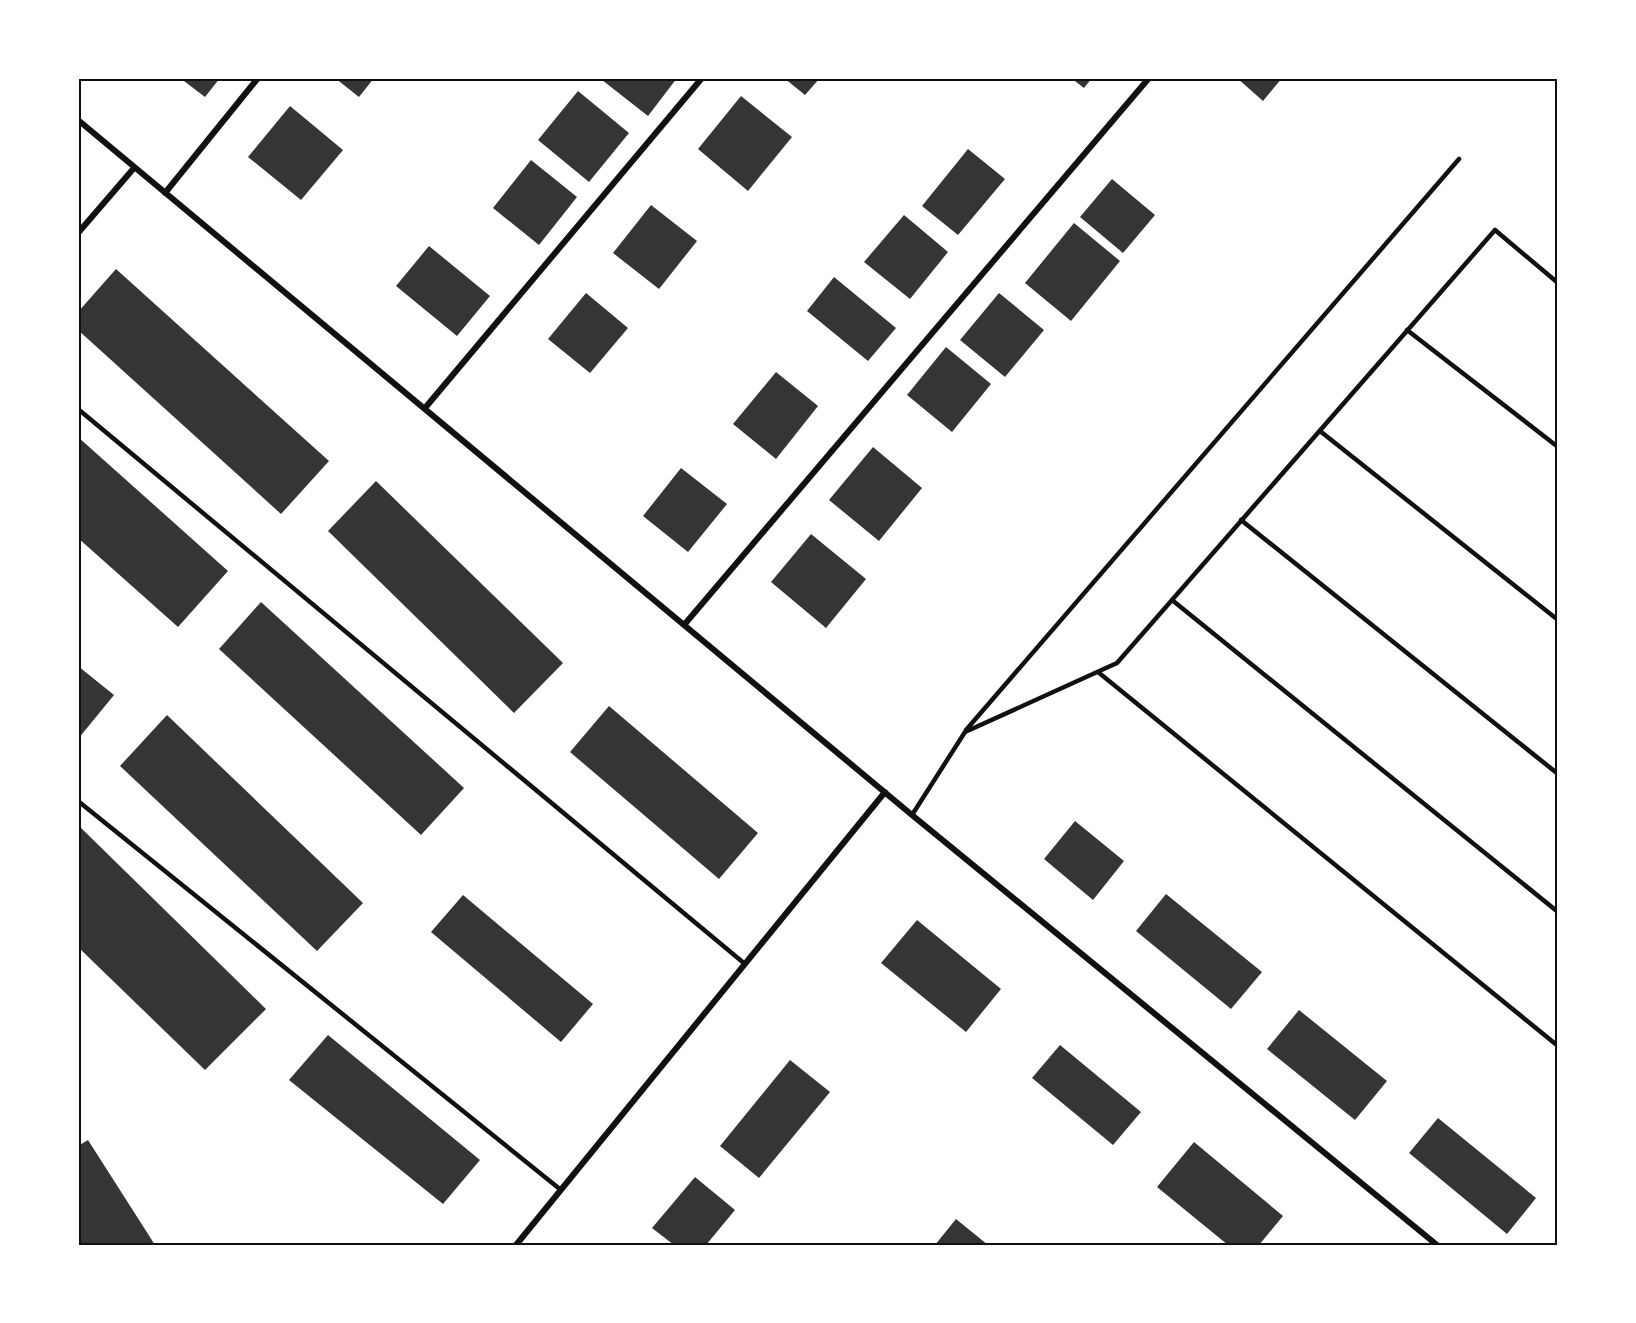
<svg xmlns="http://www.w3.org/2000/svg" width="1636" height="1323" font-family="Inter,sans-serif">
	<rect width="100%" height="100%" fill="#fff"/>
	<path fill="#353535" d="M180 78H220L205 97Z
		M335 78H374L359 97Z
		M603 78H677L648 116 602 80Z
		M784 78H820L805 95Z
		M1071 78H1092L1084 88Z
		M1237 78H1282L1263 101Z
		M578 91 629 133 589 182 538 140Z
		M741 96 792 137 748 191 698 149Z
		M290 106 343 150 301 200 248 157Z
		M968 149 1005 179 958 235 922 206Z
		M531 160 577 197 539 245 493 208Z
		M1112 179 1155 215 1123 253 1080 217Z
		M651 205 697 241 659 289 613 253Z
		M904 215 948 252 910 299 864 262Z
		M1074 223 1120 261 1071 321 1025 283Z
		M429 246 490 296 457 336 396 286Z
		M116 269 329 461 281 514 78 330V312Z
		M834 277 896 328 868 361 807 311Z
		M586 293 628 328 590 373 548 339Z
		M999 293 1044 330 1005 377 960 340Z
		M946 347 991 384 952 432 907 395Z
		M776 372 818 406 776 459 733 424Z
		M78 437 228 571 178 627 78 538Z
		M873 447 922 488 879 541 829 500Z
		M681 468 727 504 688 552 643 516Z
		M376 481 563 663 514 713 328 531Z
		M811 534 866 579 826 628 771 582Z
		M261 602 464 788 421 835 219 649Z
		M78 666 114 695 78 739Z
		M609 706 758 833 719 879 570 752Z
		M167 715 363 903 317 951 120 766Z
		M1075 821 1124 861 1093 900 1044 859Z
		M78 825 266 1009 205 1070 78 947Z
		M1166 894 1262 972 1231 1009 1136 931Z
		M463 895 593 1004 561 1042 431 932Z
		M917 920 1001 989 966 1032 881 963Z
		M1299 1010 1387 1081 1355 1120 1267 1049Z
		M328 1035 480 1160 443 1204 289 1080Z
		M1060 1045 1141 1112 1113 1145 1032 1078Z
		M790 1060 830 1092 759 1178 720 1146Z
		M1438 1118 1536 1198 1507 1234 1409 1153Z
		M88 1140 155 1245H78V1146Z
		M1194 1142 1283 1216 1259 1245H1228L1157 1187Z
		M695 1177 735 1210 706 1245H674L652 1228Z
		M956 1219 988 1245H935Z"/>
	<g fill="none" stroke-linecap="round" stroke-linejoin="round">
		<path stroke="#111" stroke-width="4.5" d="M1407 330 1558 447
			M78 409 745 964
			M1320 431 1558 620
			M1241 520 1558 774
			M1172 600 1558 912
			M1098 672 1558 1046
			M966 730 1459 159
			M78 801 561 1190
			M912 815 965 732 1117 663 1495 230 1558 283"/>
		<path stroke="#111" stroke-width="6" d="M78 120 912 815 1437 1245
			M165 193 258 78
			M78 233 134 168
			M425 408 702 78
			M684 625 1149 78
			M516 1245 885 792"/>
	</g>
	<rect width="1636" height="1323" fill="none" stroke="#ffffff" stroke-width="159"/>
	<rect x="80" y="80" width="1476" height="1164" fill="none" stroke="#111" stroke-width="2"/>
</svg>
